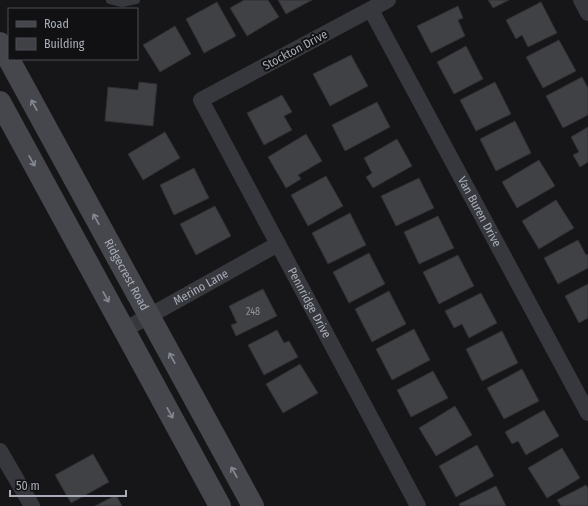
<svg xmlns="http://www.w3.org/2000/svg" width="588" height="506" font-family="'Fira Sans Condensed',sans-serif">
	<rect width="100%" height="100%" fill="#161618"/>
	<path fill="#404145" stroke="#303034" d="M244 0H268L279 17 247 36 230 8Z
		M278 0H312L286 14Z
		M488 0H509L493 8Z
		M217 2 236 36 204 53 186 19Z
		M541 2 557 33 528 47 522 35 516 39 506 20Z
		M458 6 463 18 458 20 465 36 431 53 417 26Z
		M175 26 191 54 160 72 143 45Z
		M559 40 576 71 543 88 526 57Z
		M466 46 483 79 454 94 437 62Z
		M351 55 368 86 330 106 313 74Z
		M582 77 588 88V115L563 128 546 96Z
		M139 82 157 84 153 126 105 121 108 87 138 90Z
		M495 82 511 114 476 131 460 100Z
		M282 95 292 112 284 116 292 130 264 145 247 113Z
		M377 102 390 127 345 151 332 125Z
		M515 121 531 153 496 171 480 139Z
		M588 127V162L580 167 573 155 579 152 571 137Z
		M165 132 180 158 143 180 128 154Z
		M306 134 322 161 298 175 301 179 286 188 268 157Z
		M397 139 412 166 373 188 366 177 372 173 364 158Z
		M539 160 555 186 517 208 502 182Z
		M194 168 209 198 174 215 160 185Z
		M326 176 343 206 308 226 291 195Z
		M419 178 434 208 396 226 381 196Z
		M556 200 574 228 539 249 522 221Z
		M215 206 231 236 196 255 180 224Z
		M350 213 366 245 328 264 312 233Z
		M438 216 454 248 419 264 404 232Z
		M578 240 586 255 588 254V268L558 284 544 258Z
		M369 253 385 284 349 303 333 272Z
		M458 255 474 286 439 304 423 272Z
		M588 284V318L579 323 565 296Z
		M263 289 277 316 236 336 231 325 237 323 229 306Z
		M389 291 406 324 372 342 355 309Z
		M481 293 497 323 469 338 462 324 454 328 445 311Z
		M414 329 430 360 392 380 376 349Z
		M277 330 284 343 289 341 298 357 264 375 248 345Z
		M502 331 518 363 482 381 466 349Z
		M300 364 318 393 283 413 266 384Z
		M522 369 539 401 504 419 487 388Z
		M433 371 448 398 411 417 397 390Z
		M455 406 472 435 436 456 419 428Z
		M544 410 559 436 526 455 518 441 512 444 505 432Z
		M477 445 494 476 456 497 439 466Z
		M562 448 580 478 547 498 528 468Z
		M93 454 109 482 71 503 55 475Z
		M586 485 588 488V506H561L557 500Z
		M496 486 506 506H460L459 504Z
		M116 495 122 506H95Z"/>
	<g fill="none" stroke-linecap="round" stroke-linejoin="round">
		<path stroke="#37383d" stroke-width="8" d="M110 0 122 3 136 0"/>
		<g stroke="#37383d" stroke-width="16">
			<path id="s1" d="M388 0 201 100 418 506"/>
			<path d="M581 0 588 13"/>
			<path id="s2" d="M371 10 588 413"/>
			<path id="s3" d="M124 330 278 244"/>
			<path d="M0 451 32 506"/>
		</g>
		<g stroke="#45474d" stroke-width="22">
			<path id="s4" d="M0 43 253 506"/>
			<path d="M0 102 220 506"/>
		</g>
	</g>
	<defs><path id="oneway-shaft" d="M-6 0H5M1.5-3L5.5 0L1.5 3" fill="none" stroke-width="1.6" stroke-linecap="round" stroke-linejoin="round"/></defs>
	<g stroke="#858993">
		<use href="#oneway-shaft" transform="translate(34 105) rotate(-119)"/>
		<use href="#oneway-shaft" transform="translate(32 161) rotate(61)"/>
		<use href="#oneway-shaft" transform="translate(96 219) rotate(-119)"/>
		<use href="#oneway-shaft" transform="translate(106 297) rotate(61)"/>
		<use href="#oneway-shaft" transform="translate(172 358) rotate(-119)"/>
		<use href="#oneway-shaft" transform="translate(170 413) rotate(61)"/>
		<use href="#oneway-shaft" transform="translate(234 472) rotate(-119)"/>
	</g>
	<g text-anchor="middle" stroke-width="4" stroke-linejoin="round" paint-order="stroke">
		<g font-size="10" fill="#8e929b">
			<text x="253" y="315">248</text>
		</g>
		<g font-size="12" fill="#a8adb8" stroke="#111113">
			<text transform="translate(295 50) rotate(-28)" y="4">Stockton Drive</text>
			<text dy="4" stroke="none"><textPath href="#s2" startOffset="229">Van Buren Drive</textPath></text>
			<text dy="4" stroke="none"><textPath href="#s4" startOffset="264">Ridgecrest Road</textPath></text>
			<text dy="4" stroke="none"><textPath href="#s3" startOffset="88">Merino Lane</textPath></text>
			<text dy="4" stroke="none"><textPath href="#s1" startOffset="442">Pennridge Drive</textPath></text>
		</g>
	</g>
	<rect x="8" y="8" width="130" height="52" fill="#111113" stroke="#4d4f55"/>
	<rect x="16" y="21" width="20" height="6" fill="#45474d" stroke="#4d4f55"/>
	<text x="44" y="28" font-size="12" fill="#a8adb8">Road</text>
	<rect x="16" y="38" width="20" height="12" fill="#404145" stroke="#4d4f55"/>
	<text x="44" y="48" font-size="12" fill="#a8adb8">Building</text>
	<path d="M10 490v6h116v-6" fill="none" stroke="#a8adb8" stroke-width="2"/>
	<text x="16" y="490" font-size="12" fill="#a8adb8" stroke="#111113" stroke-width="3" paint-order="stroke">50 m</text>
</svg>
